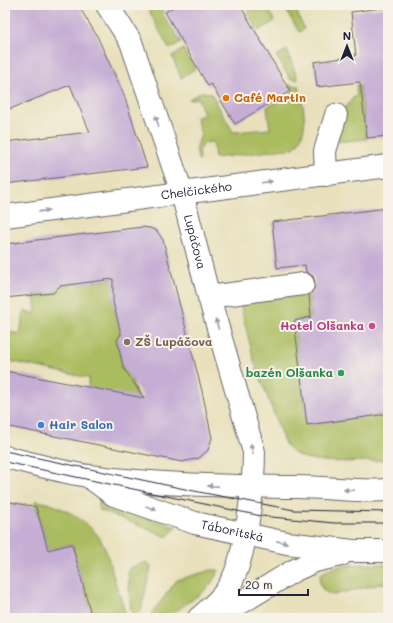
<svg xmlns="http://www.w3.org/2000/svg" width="393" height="623" font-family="Mali,sans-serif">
	<rect width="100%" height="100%" fill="#f7f3e8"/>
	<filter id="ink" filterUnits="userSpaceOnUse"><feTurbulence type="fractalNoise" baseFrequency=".025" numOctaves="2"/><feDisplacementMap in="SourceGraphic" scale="8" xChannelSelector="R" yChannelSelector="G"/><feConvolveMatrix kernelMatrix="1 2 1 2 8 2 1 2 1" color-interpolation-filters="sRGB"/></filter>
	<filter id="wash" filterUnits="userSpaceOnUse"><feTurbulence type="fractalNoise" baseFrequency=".012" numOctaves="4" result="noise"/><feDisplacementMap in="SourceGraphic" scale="16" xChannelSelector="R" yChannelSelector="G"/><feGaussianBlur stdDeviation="0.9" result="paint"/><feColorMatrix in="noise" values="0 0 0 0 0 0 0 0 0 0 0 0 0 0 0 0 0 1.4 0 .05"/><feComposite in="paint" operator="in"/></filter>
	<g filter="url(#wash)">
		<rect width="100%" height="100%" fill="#e8e0bb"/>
		<path fill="#abbc60" stroke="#666f4e" d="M146 5H167L168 7 162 10 163 15 181 42 169 49Z
			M259 5H265L275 21 258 31 247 12Z
			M283 5H294L304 29 299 32Z
			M184 49V51L195 69 181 78 172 56Z
			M287 50 298 80 290 79 276 56Z
			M289 85 299 86C303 107 311 130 294 148L215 158 213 142 204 143 199 151 200 160H198L196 150 201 134 196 117 204 115 198 98 190 100 189 99 201 92 211 93 233 132 270 129 267 107 291 94 293 91Z
			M356 85H360L367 139 336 142 338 116 354 97 357 96Z
			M114 279 113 302 122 337 117 341 123 366 131 378 138 399 88 388 89 378 5 360V331L20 334 24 311 36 313 34 295 53 293 60 286Z
			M309 293 311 317 294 321 307 425 388 414V460C366 461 312 466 294 453 291 451 288 447 285 444L254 361 240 303Z
			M35 501C56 502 89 521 100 539 108 552 111 568 115 582 119 594 124 606 126 618H92L72 544 48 550Z
			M99 502 176 527 168 536H165L100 510 98 507Z
			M147 562 151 567 141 610 139 613 134 614 131 611 128 572 129 568Z
			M388 564V582L333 595C323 593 318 585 320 576 330 561 372 565 388 564Z
			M211 570H219L211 584 203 592 166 618H148L177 580Z"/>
		<g id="blocks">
			<path fill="#c5add4" d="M5 5H78L97 36 124 95 147 167 5 184V142L90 132 70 85 5 111Z
				M177 5H240L290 91 235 124 211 84 208 86 165 12Z
				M388 7V136L367 138 360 82 317 87 314 62 356 56 351 12Z
				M388 208V414L307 425 294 321 311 317 309 295 314 289 315 282 313 276 306 272 305 265 277 268 272 222Z
				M142 227 150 228 157 231 163 240 202 391 212 438 208 450 199 458 182 462 5 426V371L144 398 123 367 117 340 121 334 113 302V279L60 286 53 293 5 298V244Z
				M5 501 36 507 48 550 72 544 92 618H5Z"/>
		</g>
	</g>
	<g filter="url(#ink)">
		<use href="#blocks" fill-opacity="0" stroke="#676468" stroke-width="1"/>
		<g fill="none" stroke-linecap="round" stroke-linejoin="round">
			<g stroke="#676468" stroke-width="24">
				<g id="minor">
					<path id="s1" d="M107 5 131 42 182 193 209 297 254 452C254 484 246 558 230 584 223 598 210 608 199 618"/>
					<path d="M326 175 325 151 336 115"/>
					<path id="s2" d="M5 216 388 166"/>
					<path d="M209 297 303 284"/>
					<path d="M5 457C32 463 60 472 88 476 158 485 227 486 297 487 327 487 357 492 388 490"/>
					<path id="s3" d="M88 476 114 495 195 523 287 543 353 551H388"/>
					<path d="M216 618 293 571 315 561 341 555"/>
				</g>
			</g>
			<use href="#minor" stroke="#fff" stroke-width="22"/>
			<path stroke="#22223b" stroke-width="1" d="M5 451 199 492 294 510 388 512
				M5 462 261 516 334 523H388"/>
		</g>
		<defs><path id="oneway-solid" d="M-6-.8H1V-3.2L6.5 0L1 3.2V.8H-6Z"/></defs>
		<g fill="#9c9ca7">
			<use href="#oneway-solid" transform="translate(157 121) rotate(-108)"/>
			<use href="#oneway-solid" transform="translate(267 182) rotate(-7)"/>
			<use href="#oneway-solid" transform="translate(44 211) rotate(-8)"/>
			<use href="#oneway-solid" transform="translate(217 324) rotate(-106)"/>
			<use href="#oneway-solid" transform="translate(252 449) rotate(-102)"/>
			<use href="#oneway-solid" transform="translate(213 486) rotate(-179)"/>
			<use href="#oneway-solid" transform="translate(349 490) rotate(-177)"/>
			<use href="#oneway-solid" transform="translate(151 508) rotate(19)"/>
			<use href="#oneway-solid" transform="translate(282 542) rotate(11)"/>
		</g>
	</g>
	<circle fill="#e8710a" stroke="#f7f3e8" stroke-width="1.5" cx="226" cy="98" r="4"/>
	<circle fill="#d1479c" stroke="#f7f3e8" stroke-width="1.5" cx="372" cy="326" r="4"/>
	<circle fill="#8d6e63" stroke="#f7f3e8" stroke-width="1.5" cx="127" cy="342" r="4"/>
	<circle fill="#2e9e5b" stroke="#f7f3e8" stroke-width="1.5" cx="341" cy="373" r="4"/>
	<circle fill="#3f7fe0" stroke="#f7f3e8" stroke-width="1.5" cx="41" cy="425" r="4"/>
	<g text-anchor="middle" stroke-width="4" stroke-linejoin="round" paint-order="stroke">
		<g font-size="12" font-weight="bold" fill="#c56008" stroke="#f7f3e8" text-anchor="start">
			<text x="234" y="102">Café Martin</text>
		</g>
		<g font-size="12" fill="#22223b" stroke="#f7f3e8">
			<text dy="4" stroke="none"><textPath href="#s2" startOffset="193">Chelčického</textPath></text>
			<text dy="4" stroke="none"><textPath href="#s1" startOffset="254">Lupáčova</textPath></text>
			<text dy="4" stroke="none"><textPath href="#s3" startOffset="156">Táboritská</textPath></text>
		</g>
		<g font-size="12" font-weight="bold" fill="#b23c85" stroke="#f7f3e8" text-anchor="end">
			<text x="364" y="330">Hotel Olšanka</text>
		</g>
		<g font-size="12" font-weight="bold" fill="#785e54" stroke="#f7f3e8" text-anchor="start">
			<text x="135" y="346">ZŠ Lupáčova</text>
		</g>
		<g font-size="12" font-weight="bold" fill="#27864d" stroke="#f7f3e8" text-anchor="end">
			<text x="333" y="377">bazén Olšanka</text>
		</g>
		<g font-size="12" font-weight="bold" fill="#366cbe" stroke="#f7f3e8" text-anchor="start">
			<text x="49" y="429">Hair Salon</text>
		</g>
	</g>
	<rect width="393" height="623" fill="none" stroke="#f7f3e8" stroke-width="20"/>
	<g transform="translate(347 46)" stroke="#f7f3e8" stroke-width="3" paint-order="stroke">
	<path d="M0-3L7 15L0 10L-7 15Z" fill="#22223b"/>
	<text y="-6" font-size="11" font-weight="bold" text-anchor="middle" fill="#22223b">N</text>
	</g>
	<path d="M239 589v6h69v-6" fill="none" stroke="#22223b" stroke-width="2"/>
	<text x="245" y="589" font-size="12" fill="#22223b" stroke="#f7f3e8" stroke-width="3" paint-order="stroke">20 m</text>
</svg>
